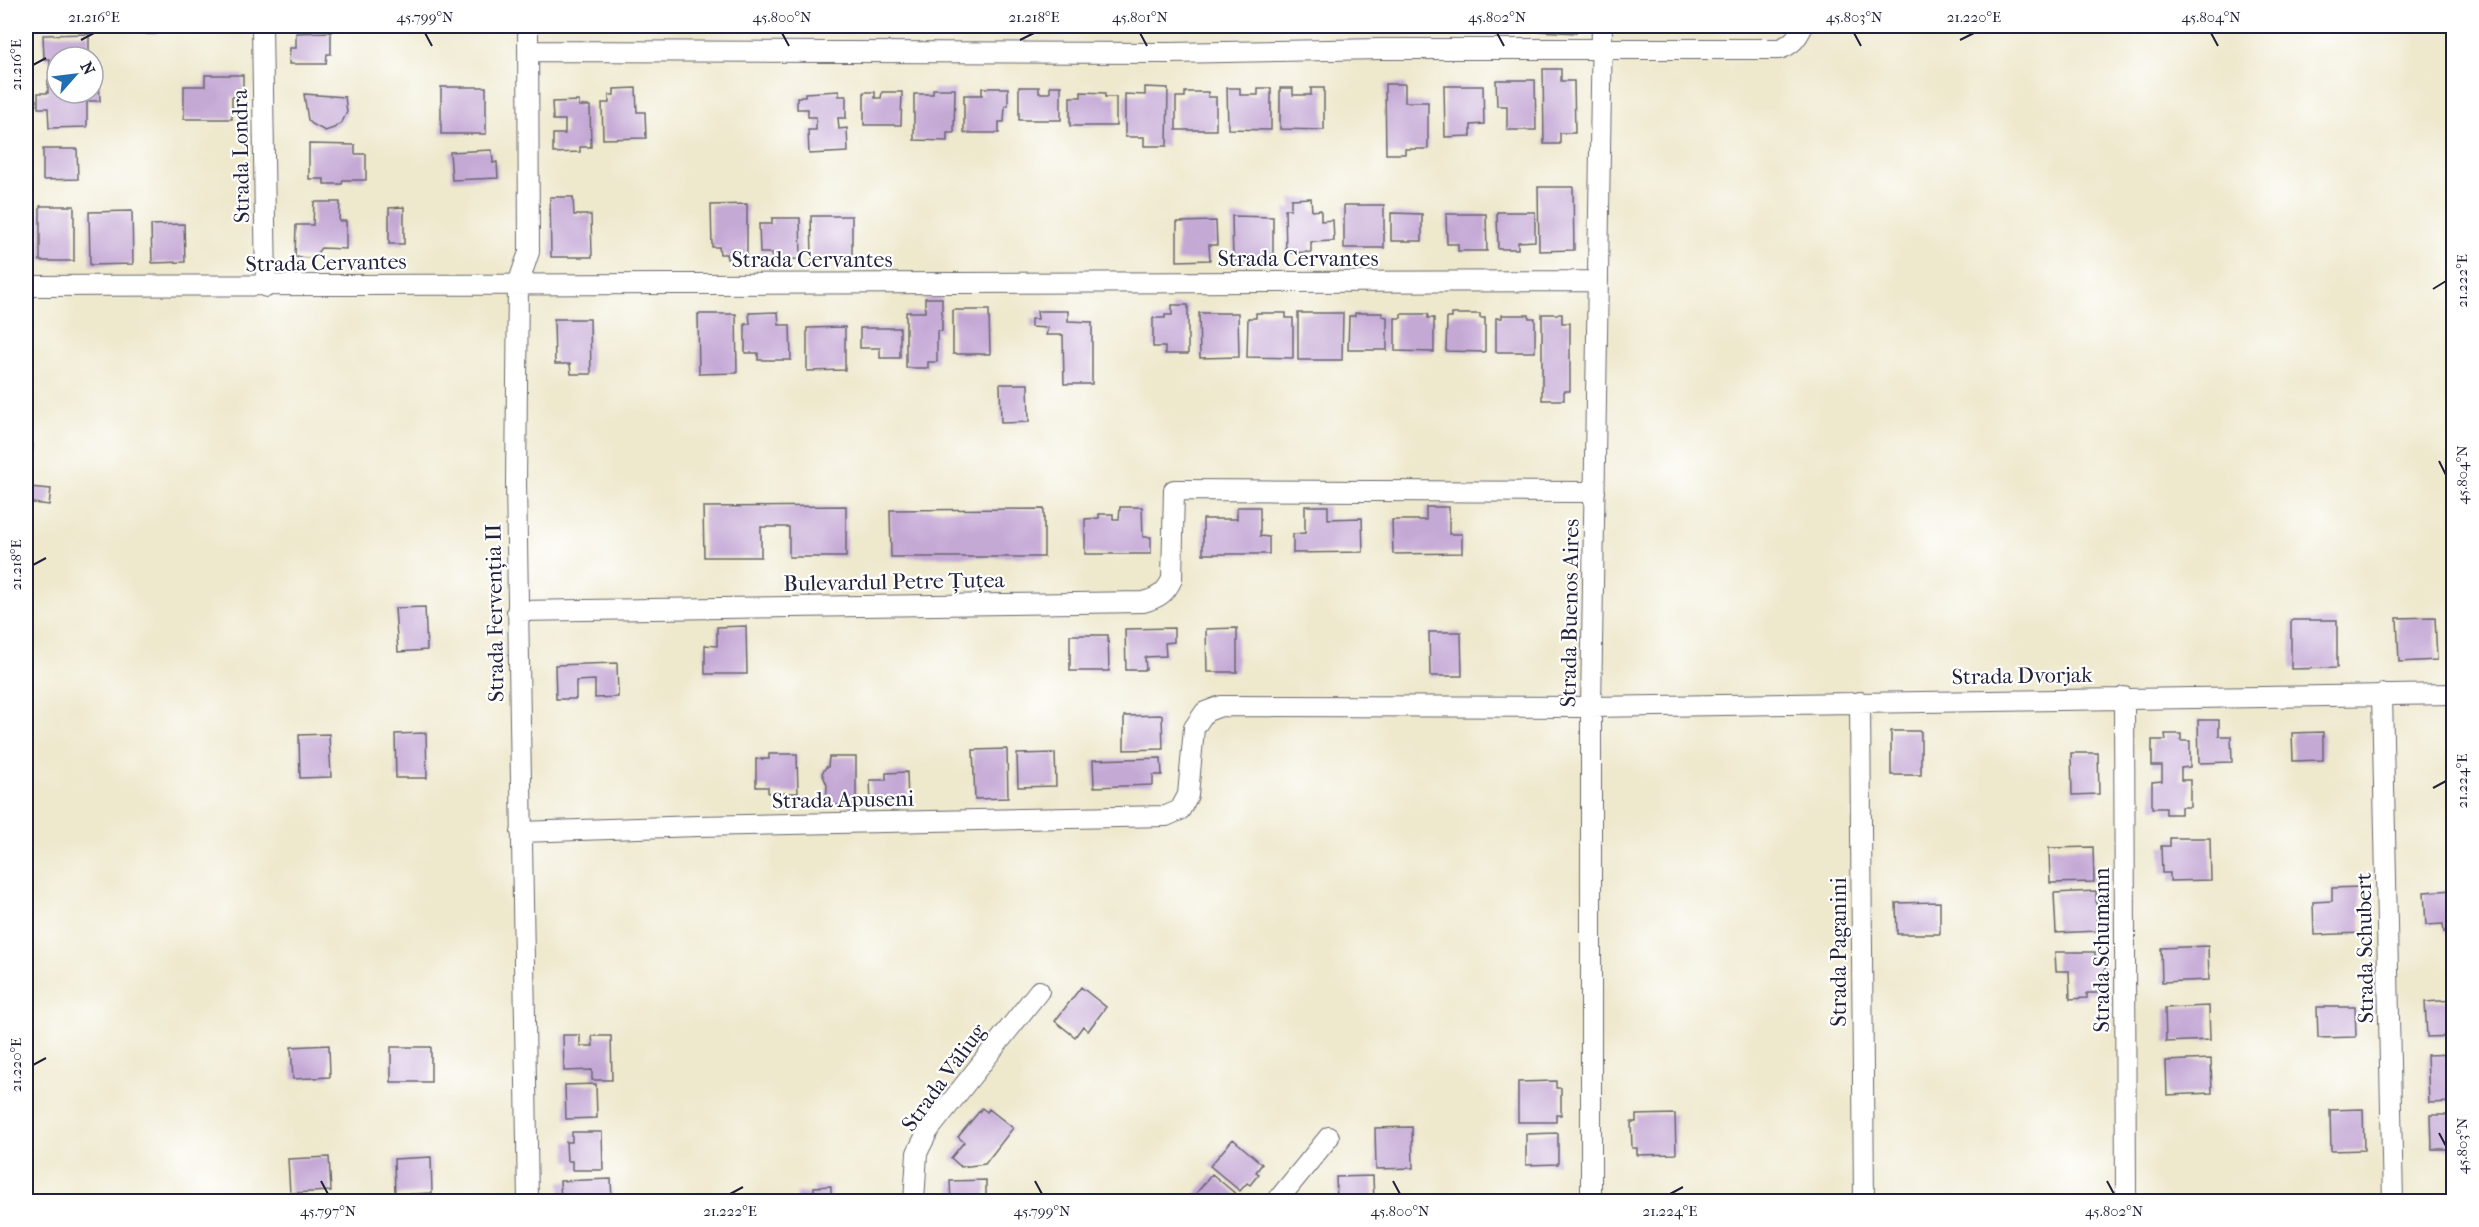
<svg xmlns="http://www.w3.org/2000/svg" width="2479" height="1227" font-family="'IM FELL French Canon',serif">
	<rect width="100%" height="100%" fill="#fff"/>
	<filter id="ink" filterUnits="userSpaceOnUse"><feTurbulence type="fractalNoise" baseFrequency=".0167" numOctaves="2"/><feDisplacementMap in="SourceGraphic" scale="12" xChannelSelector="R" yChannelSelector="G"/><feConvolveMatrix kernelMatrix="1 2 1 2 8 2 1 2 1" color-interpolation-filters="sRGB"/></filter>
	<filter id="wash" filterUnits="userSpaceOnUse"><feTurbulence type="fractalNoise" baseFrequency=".008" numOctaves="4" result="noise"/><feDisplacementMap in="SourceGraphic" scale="24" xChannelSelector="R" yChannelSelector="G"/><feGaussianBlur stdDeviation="1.35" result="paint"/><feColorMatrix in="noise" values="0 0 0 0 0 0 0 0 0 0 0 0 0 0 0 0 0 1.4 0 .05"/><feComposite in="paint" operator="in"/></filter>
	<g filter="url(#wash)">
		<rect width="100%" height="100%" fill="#eee8cc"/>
		<g id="blocks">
			<path fill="#c5a9d5" d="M148 26H157L156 34H147Z
				M452 26H492V31L452 32Z
				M674 26H703L704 29 674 30Z
				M990 26H1025V31L990 32Z
				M1539 26H1576V33L1539 31Z
				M331 32V54H327L326 64H289L290 48H296V33Z
				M89 34V57H57V69H50V59H44L43 35Z
				M1543 69H1561V81H1574L1575 133H1560V144H1544Z
				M205 75H243V97H232V119H184V86H205Z
				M93 79H99L100 101H87V127L49 128 48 108H38V93H48V80H57V93H93Z
				M1496 80H1535L1536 130H1507V106H1497Z
				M1385 84H1405V102H1428V149H1405V154H1386Z
				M1050 86H1061V120H1019V87H1039V93H1050Z
				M1444 86H1483L1484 124 1471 125V136L1445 137Z
				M441 87H486V134H441Z
				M1145 87 1168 88 1167 146H1144V137H1125V94L1145 95Z
				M636 88 637 112H645L646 138 603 139 602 103H609V95H614V89Z
				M982 88H1008V106H1005L1004 122H999V133H964V95H982Z
				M1227 88H1240V95H1258V88H1271V130L1228 129Z
				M1280 88H1293V95H1311V88H1324V130L1280 129Z
				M933 89H955L954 133H947V141L914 140V94H933Z
				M839 91V96H846V118H838L839 129 847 128 848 152 809 154 808 130H816V117H808V109H797V97H805V93Z
				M864 92H875V98H881L882 92H902L901 125H864Z
				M1081 92 1105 93V97H1116V126H1070V97H1081Z
				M1185 92H1208V97H1216V130H1176V97H1185Z
				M304 94 345 97 347 112 342 122 334 128 325 131 312 124 308 120Z
				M579 101V106H590L591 147H580V152L553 153V134H565V120H553L552 102Z
				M309 144 355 145V154H366V180H343L342 184H324V179H309Z
				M43 149H77L78 179 43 180Z
				M492 150 493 163 497 162 498 178 452 180 450 152Z
				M1538 187H1573L1574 250 1539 251Z
				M550 197H573L574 215H591L592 257H551Z
				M1311 198 1312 211 1321 210V221L1333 220 1334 241 1311 242V252L1286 253 1285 209H1291V199Z
				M314 202H340L339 221H346V249L321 248 313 258 295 257 296 225H313Z
				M747 204V259H727L726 254H720L719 247H712L711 205Z
				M1344 205H1384V248H1344Z
				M40 206H74V261H40Z
				M404 207V244H389V208Z
				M132 211 133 264 90 265 89 212Z
				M1497 212H1535V241L1518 242V249H1498Z
				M1391 213 1422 214V241H1391Z
				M1446 214H1486L1487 251H1458V244H1447Z
				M811 216H852V257L812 258Z
				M1232 216 1273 217V261L1233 260Z
				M772 218H800L801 259 772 260V253H760L759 224H772Z
				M1216 221 1217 245H1209L1210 260 1177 261V222Z
				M184 224 185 262 152 263 151 225Z
				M925 298H942V331H937V362H928V368H906V312H925Z
				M1172 305H1188V354H1165V347H1153V318H1165V315H1172Z
				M953 310H989L990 354H953Z
				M1037 311H1068V321L1092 322V384H1064L1063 335H1046L1048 328 1031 327V319H1038Z
				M778 312 779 325H790L791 360H758V353H745V324H750L749 313Z
				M1199 313H1238L1239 357 1200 358Z
				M1256 313H1286V318H1293V358L1247 357 1248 318H1256Z
				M1298 313H1343L1342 360H1298Z
				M1355 313H1382V316L1387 317V350H1348L1349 316H1355Z
				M698 314H736L737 373 699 374Z
				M1401 314H1428V318H1434V352L1395 351V318H1401Z
				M1452 314H1480V318H1485V352L1446 351 1447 318H1452Z
				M1542 314H1562V323H1570V391H1564V400H1542Z
				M1502 315H1529V318H1535V352H1496V318H1502Z
				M554 319H590L591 374H571L570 364H555Z
				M845 327V370L807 371V328Z
				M860 328H900V358H880V348H860Z
				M1000 384H1028L1029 422 1001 423Z
				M26 444 33 445 29 487 51 489 49 505 26 502Z
				M846 506V557H789V527H761V557H704L703 507Z
				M1305 506H1328V519L1362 518 1363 552 1293 553V534L1305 533Z
				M1120 507H1142L1143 537H1151V554H1085V519L1099 518V514H1113V519H1119Z
				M1237 507H1260V536L1269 537V554H1203V519H1237Z
				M1426 507H1449V534H1462V553L1393 554 1392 520H1426Z
				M1044 509V557H891L890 510Z
				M425 607 427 650 398 652 395 608Z
				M2435 617 2437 660 2399 662 2397 618Z
				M2291 620H2337V668L2291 669Z
				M746 626 747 674H705V645L717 646V627Z
				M1174 628V642L1165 643 1166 656 1145 657 1146 670H1126L1125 629Z
				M1237 628V672H1207L1206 629Z
				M1429 632H1461L1462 676H1430Z
				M1070 635H1108L1109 671H1070Z
				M617 663 618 697 595 698V680L576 681V699H556L555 665Z
				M1162 715 1163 749 1124 750V716Z
				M2198 720H2219V736H2231L2232 762 2199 763Z
				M1891 731H1921V775H1891Z
				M2323 732V760L2293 761 2292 733Z
				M426 733 427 778H396L395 734Z
				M329 734 331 777 300 778 299 735Z
				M2165 734H2181V741H2190V767L2181 768V780H2190V807H2181V814H2166V808H2152V782L2162 781V766H2152V740H2166Z
				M1007 749 1008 798 975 799 973 750Z
				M1055 753 1056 786 1018 787 1017 754Z
				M2071 753H2098L2099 794 2072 795Z
				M769 754H797L798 793H768V787H756V759H769Z
				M829 757H856V805H826L827 785 822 773 826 767H828Z
				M1161 758 1162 775H1153V785L1094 787 1093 760Z
				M907 772 908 803 871 804 870 780H886V773Z
				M2170 838H2210L2211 880 2170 881V873H2162L2161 846H2170Z
				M2093 847 2094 882 2050 883 2049 848Z
				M2360 887 2362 933 2314 935 2313 902 2332 901V888Z
				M2454 890V932H2444L2443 924 2426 925 2424 892Z
				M2096 891 2097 931 2056 933 2054 893Z
				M1940 902V934H1897L1896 903Z
				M2208 946 2209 980 2162 982 2161 948Z
				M2055 952H2095V961H2105V985L2098 986V993H2087V998L2070 999 2069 971H2056Z
				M1081 987 1106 1007 1088 1031 1083 1026 1075 1037 1055 1021Z
				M2454 1000V1036L2427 1037 2425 1002Z
				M2209 1006 2210 1040 2166 1042 2165 1008Z
				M2317 1007H2355L2356 1037 2318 1038Z
				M563 1035H580V1046H593L592 1036H611L612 1080H592V1070L564 1071Z
				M329 1045 330 1077 293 1079 291 1047Z
				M391 1047H431V1082H391Z
				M2454 1054V1102L2429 1103 2427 1055Z
				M2211 1059 2212 1093 2167 1095 2166 1061Z
				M1556 1081V1088H1561V1115H1556V1122H1518V1082Z
				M596 1084 597 1118 566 1119 565 1085Z
				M982 1108 987 1112 989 1109 1013 1128 985 1164 961 1167 951 1158 964 1142 958 1137Z
				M2363 1109 2364 1150 2331 1151 2330 1110Z
				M1675 1114 1676 1154 1637 1155V1148H1632L1631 1122H1636V1115Z
				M2431 1115H2454V1149H2432Z
				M1412 1127 1413 1168 1376 1169 1375 1128Z
				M572 1132H602L603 1170H572V1161H567L566 1142H572Z
				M1558 1133V1164L1526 1165V1134Z
				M1233 1139 1262 1164 1256 1172 1259 1174 1254 1180 1250 1185 1247 1183 1240 1191 1210 1166Z
				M329 1157 331 1191 290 1193 288 1159Z
				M431 1157 432 1193 395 1195 394 1159Z
				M1212 1174 1237 1195 1232 1202H1189Z
				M1373 1176 1374 1202H1337L1336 1177Z
				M611 1179 612 1202H561L560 1181Z
				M986 1180V1202H951L950 1181Z
				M831 1186V1202H796V1193L814 1192V1187Z"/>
		</g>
	</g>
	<g filter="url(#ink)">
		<use href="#blocks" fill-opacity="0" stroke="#69676e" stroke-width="1.5"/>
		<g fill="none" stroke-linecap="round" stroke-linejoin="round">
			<g stroke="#69676e" stroke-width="22">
				<path id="minor" d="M262 26 266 287
					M528 51 1170 53 1381 49H1779C1792 45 1797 38 1803 26
					M26 286 1598 281
					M517 611 1143 602C1158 598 1166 593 1172 579L1174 490 1595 492
					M2382 694 2393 1202
					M2124 697 2126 1202
					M1860 702 1864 1202
					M521 832 697 826 1166 816 1180 810 1188 795 1194 728 1205 712 1221 706 1591 707 2454 694
					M528 1202 516 482 518 284 529 252 528 26
					M914 1202 917 1153 928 1131 1039 991
					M1276 1202 1329 1137
					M1591 1202V707L1602 26"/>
			</g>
			<use href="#minor" stroke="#fff" stroke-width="20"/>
		</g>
	</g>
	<path fill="none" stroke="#22223b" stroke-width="2" d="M425 33 432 46M782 33 789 46M1140 33 1147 46M1497 33 1504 46M1854 33 1861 46M2211 33 2218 46M81 40 94 33M1020 40 1034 33M1960 40 1974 33M33 65 46 58M2433 289 2446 281M2439 461 2446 475M33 565 46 558M2433 788 2446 781M33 1065 46 1058M2439 1133 2446 1146M321 1181 328 1194M1035 1181 1042 1194M1393 1181 1400 1194M2107 1181 2114 1194M730 1194 743 1187M1670 1194 1683 1187"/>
	<g text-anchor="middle" stroke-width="4.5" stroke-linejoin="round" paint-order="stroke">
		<g font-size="22" fill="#22223b" stroke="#fff">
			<text transform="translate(240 156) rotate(-91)" y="8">Strada Londra</text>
			<text x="1298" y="266">Strada Cervantes</text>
			<text x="812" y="267">Strada Cervantes</text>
			<text transform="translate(326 262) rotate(-1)" y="8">Strada Cervantes</text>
			<text transform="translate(894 581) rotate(-1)" y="8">Bulevardul Petre Țuțea</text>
			<text transform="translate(494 613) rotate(-91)" y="8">Strada Fervenția II</text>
			<text transform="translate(1569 613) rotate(-89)" y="8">Strada Buenos Aires</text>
			<text transform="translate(2022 675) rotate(-1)" y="8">Strada Dvorjak</text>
			<text transform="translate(843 799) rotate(-1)" y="8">Strada Apuseni</text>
			<text transform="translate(2364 948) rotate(-91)" y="8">Strada Schubert</text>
			<text transform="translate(2101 950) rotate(-90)" y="8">Strada Schumann</text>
			<text transform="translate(1838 952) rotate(-90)" y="8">Strada Paganini</text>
			<text transform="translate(943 1077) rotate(-54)" y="8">Strada Văliug</text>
		</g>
	</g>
	<rect width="2479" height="1227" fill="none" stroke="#fff" stroke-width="66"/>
	<g transform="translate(75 75) rotate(62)"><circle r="28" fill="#ffffff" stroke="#a7a7b1" stroke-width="1.5"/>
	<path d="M0-4.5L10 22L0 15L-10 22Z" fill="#1f6fb2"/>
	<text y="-9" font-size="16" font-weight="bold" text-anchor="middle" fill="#22223b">N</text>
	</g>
	<rect x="33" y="33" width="2413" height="1161" fill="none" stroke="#22223b" stroke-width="2"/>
	<g font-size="15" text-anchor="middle" fill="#22223b">
		<text x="94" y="22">21.216°E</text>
		<text x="425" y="22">45.799°N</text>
		<text x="782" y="22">45.800°N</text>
		<text x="1034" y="22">21.218°E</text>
		<text x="1140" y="22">45.801°N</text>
		<text x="1497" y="22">45.802°N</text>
		<text x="1854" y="22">45.803°N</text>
		<text x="1974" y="22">21.220°E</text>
		<text x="2211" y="22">45.804°N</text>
		<text transform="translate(16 65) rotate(-90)" y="5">21.216°E</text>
		<text transform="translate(2462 281) rotate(-90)" y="5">21.222°E</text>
		<text transform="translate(2462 475) rotate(-90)" y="5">45.804°N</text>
		<text transform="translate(16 565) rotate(-90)" y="5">21.218°E</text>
		<text transform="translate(2462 781) rotate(-90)" y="5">21.224°E</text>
		<text transform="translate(16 1065) rotate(-90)" y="5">21.220°E</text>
		<text transform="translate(2462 1146) rotate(-90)" y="5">45.803°N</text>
		<text x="328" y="1216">45.797°N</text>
		<text x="730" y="1216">21.222°E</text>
		<text x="1042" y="1216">45.799°N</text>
		<text x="1400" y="1216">45.800°N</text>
		<text x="1670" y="1216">21.224°E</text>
		<text x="2114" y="1216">45.802°N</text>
	</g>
</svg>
